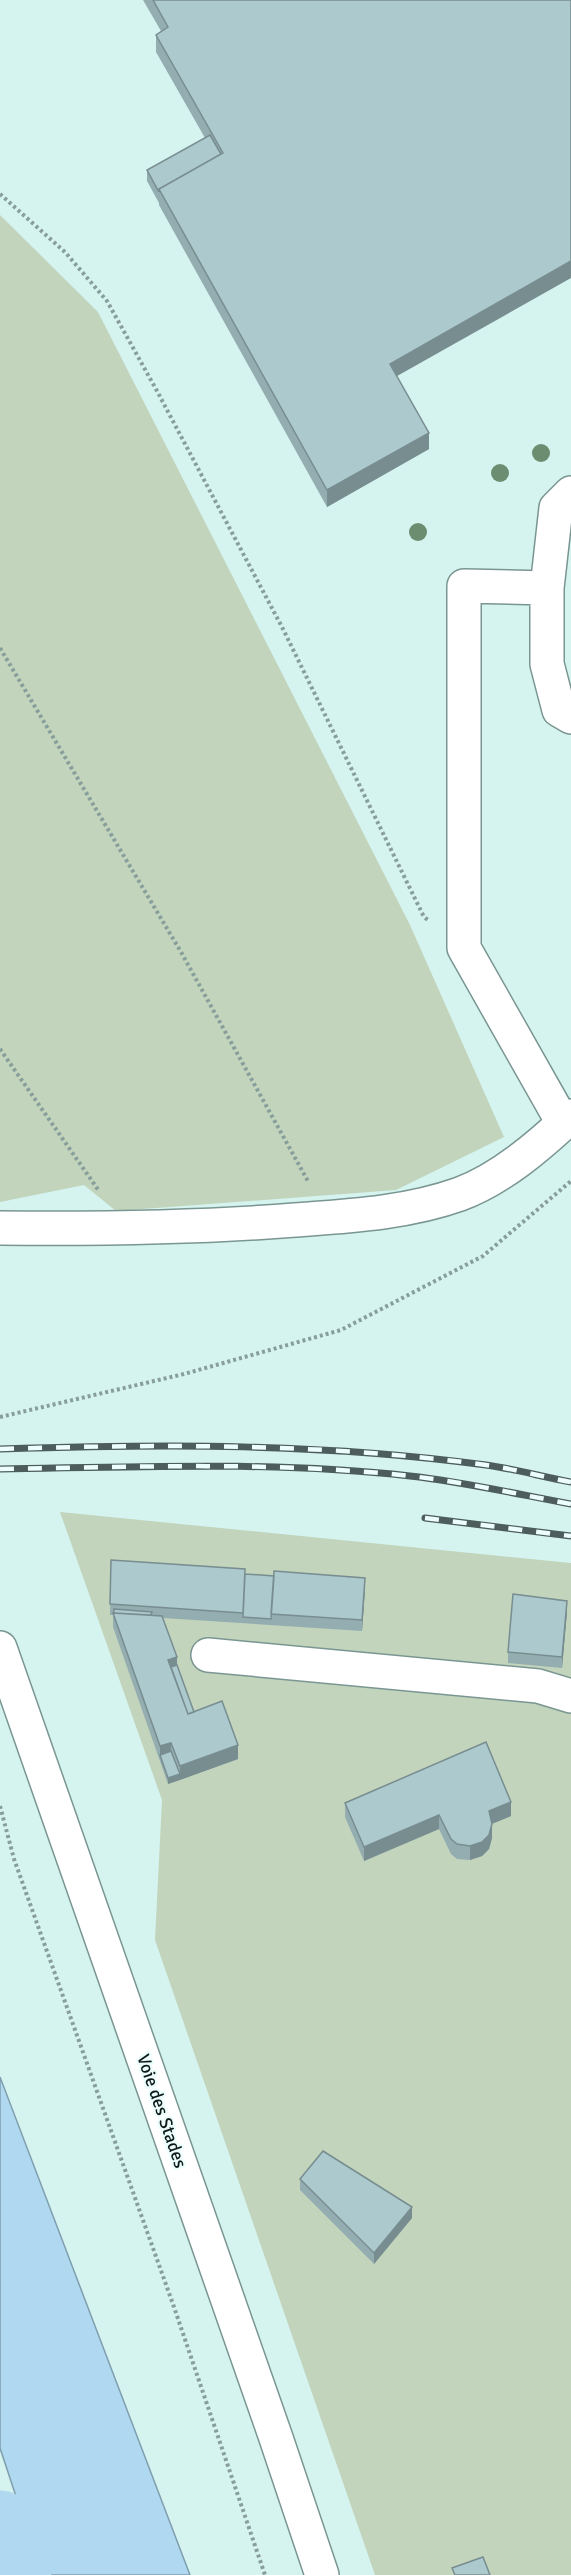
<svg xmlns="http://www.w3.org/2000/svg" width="571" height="2575" font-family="Signika,sans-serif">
	<rect width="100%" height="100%" fill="#d5f3ef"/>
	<path fill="#c2d4bc" d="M0 215 98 312 410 925 504 1137 396 1190 116 1211 84 1185 0 1202Z
		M60 1512 571 1563V2575H375L155 1940 162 1800Z"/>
	<path fill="#b0d8f0" stroke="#7f9faf" stroke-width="1.5" d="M0 2077 190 2575H42L0 2448Z"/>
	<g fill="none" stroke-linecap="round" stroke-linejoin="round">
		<path stroke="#b0d8f0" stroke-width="69" d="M0 2525 17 2575"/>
		<g stroke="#7a9692" stroke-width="36">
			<path id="minor" d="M547 588V664L559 710 571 717
				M563 1123 464 948V586L547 588 556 508 571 493
				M0 1228C99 1229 196 1228 295 1220 350 1216 407 1213 460 1194 501 1179 540 1145 571 1116
				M208 1655 538 1686 571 1696"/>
		</g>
		<g stroke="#7a9692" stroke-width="36">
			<path id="major" d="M0 1648 276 2438 322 2575"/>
		</g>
		<path stroke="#879e9b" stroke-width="4" stroke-dasharray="3 3" stroke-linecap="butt" d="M0 194 65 252 107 301 157 391 283 629 424 917 428 920
			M0 648 181 952 309 1183
			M0 1049 99 1191
			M0 1417 184 1374 341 1330 483 1256 571 1181
			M0 1806 14 1859 174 2307 265 2575"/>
		<use href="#minor" stroke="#fff" stroke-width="33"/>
		<use href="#major" stroke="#fff" stroke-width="33"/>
		<g stroke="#4d5d5c" stroke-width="7">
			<path id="rail" d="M0 1449C163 1444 324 1443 486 1465 515 1469 543 1477 571 1482
				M0 1469C136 1467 274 1461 410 1476 464 1482 517 1494 571 1504
				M425 1518 571 1536"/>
		</g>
		<use href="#rail" stroke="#ecfefb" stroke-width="4.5" stroke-dasharray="14" stroke-linecap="butt"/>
	</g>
	<g fill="#6d8d71">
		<circle cx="541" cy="453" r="9"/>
		<circle cx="500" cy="473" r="9"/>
		<circle cx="418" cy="532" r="9"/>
	</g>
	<path fill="#94adb1" d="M143 0H571L397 376 429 449 327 507 159 205V203L147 181V170L205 138 156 52V35L161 31Z
		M111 1560 245 1574 365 1589 362 1631 163 1618 177 1665 194 1712 238 1759 168 1784 113 1627V1615H110Z
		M567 1612 562 1668 508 1663V1652Z
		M345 1803 511 1816 492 1824V1838L489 1849 482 1856 470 1860 457 1859 451 1854 439 1829 364 1861 345 1817Z
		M300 2179 412 2218 374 2264 300 2190Z"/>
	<path fill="#788d90" d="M571 261V278L390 380V364Z
		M429 433V449L327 507V490Z
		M365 1578V1589L362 1631V1620Z
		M567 1601V1612L562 1668V1657Z
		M177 1657V1671L170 1674 168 1660Z
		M171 1743V1757L160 1755V1746Z
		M238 1745V1759L180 1780V1766Z
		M180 1774V1780L168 1784V1778Z
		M511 1802V1816L489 1825V1811Z
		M439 1815V1829L364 1861V1847Z
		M492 1824V1838L489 1849 482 1856 470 1860V1846Z
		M412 2207V2218L374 2264V2253Z"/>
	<path fill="#acc9ce" stroke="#788d90" stroke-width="1.5" d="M153 0H571V261L390 364 429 433 327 490 159 189 223 153 156 35 168 27Z
		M210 135 221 154 159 189V192L147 170Z
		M111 1560 245 1569 243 1613 110 1604Z
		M274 1571 365 1578 362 1620 271 1614Z
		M245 1574 274 1576 271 1619 243 1617Z
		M513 1594 567 1601 562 1657 508 1652Z
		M114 1609 152 1612 151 1615 114 1613Z
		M113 1613 162 1616 177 1657 168 1660 188 1714 222 1701 238 1745 180 1766 171 1743 160 1746Z
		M177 1665 194 1712 188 1714 171 1667Z
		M486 1742 511 1802 489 1811 492 1824 489 1835 482 1842 470 1846 457 1844 451 1839 439 1815 364 1847 345 1803Z
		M171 1751 180 1774 168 1778 160 1755Z
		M323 2151 412 2207 374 2253 300 2179Z
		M483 2557 490 2575H455L452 2568Z"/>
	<g text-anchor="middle" stroke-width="4.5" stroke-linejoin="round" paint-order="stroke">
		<g font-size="18" fill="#0e1918" stroke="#ecfefb">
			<text transform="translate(162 2111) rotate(71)" y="6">Voie des Stades</text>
		</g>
	</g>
</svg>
